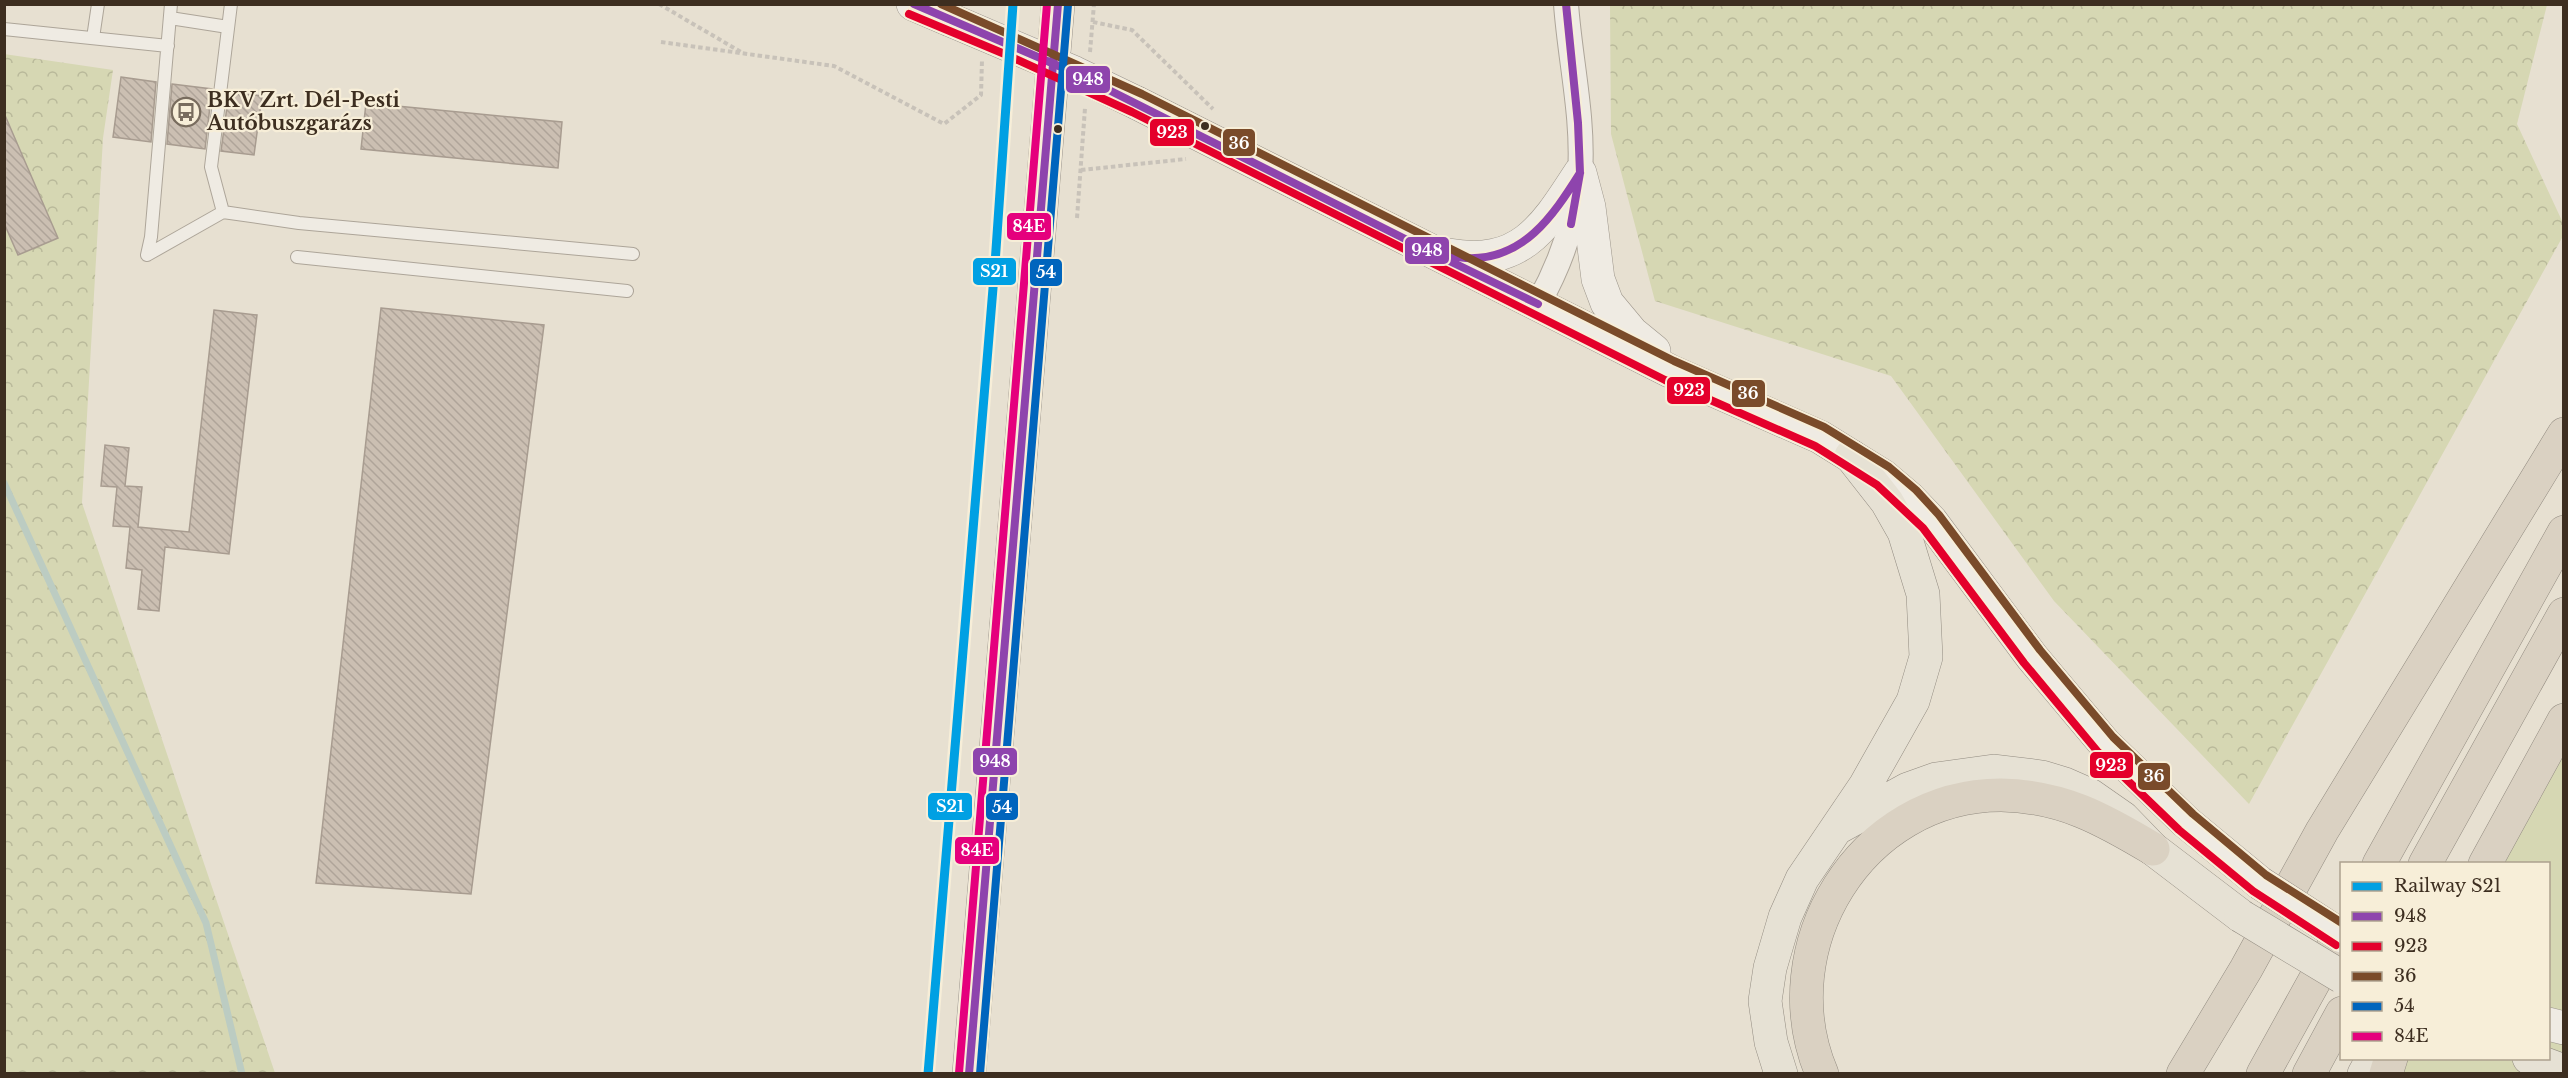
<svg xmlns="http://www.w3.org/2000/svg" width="2568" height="1078" font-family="'Libre Baskerville',serif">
	<defs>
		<pattern id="forest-crowns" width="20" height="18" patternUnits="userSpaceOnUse" patternTransform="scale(1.5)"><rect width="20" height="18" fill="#d6d7b3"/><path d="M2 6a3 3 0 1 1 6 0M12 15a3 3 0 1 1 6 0" fill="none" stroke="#b9b99a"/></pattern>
		<pattern id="building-back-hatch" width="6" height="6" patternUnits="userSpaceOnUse" patternTransform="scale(1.5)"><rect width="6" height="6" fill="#cbbfb2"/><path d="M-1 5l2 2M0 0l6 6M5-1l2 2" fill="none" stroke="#afa499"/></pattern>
	</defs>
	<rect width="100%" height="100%" fill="#e7e0d1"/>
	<path fill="#d6d7b3" d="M2563 755V1073L2388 1074 2396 1059 2548 1058V864L2504 863Z"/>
	<path fill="url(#forest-crowns)" d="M1610 5H2547L2517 124 2563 223V236L2249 804 2054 601 1891 376 1655 301 1611 134Z
		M4 54 113 70 103 138 82 503 275 1073H5Z"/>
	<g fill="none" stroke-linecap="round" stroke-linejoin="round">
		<path stroke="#bcccc2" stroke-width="7" d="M4 483 206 923 242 1074"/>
	</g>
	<path fill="url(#building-back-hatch)" stroke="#a89c90" stroke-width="1.5" d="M121 77 156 82 151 142 113 137Z
		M172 84 212 89 205 149 167 144Z
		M229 92 262 96 254 155 221 151Z
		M366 103 562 122 558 168 361 149Z
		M4 113 58 238 18 255 4 223Z
		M381 308 544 325 471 894 316 883Z
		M214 310 257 315 229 554 165 547 159 611 138 609 142 570 126 568 130 527 113 526 117 487 101 486 105 445 129 448 125 486 142 487 138 527 189 532Z"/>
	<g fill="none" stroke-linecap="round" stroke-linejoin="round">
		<g stroke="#ada599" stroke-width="14">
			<path id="service" d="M170 18 228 27
				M4 29 168 46
				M93 38 98 4
				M223 212 211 167 231 4
				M147 255 223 212 299 223 633 254
				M147 255 151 237 171 4
				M297 257 627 291"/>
		</g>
		<g stroke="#ada599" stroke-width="26">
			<path id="minor" d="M1538 304C1561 263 1576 221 1580 174 1584 118 1570 60 1566 4"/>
		</g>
		<g stroke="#9c958a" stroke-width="34">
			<path id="secondary" d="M913 4 948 19
				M1137 103 1670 371 1820 437 1883 476 1909 498 1931 521 2032 657 2105 744 2186 822 2260 883
				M1580 173 1589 207 1598 279 1607 303 1632 333 1654 351
				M1448 255C1521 268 1545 227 1580 173
				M2548 1024 2564 1028
				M969 1074 1058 4"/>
		</g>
		<g stroke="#928b80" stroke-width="34">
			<path id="primary" d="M1839 827 1908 789 1936 779 1994 771 2042 777 2065 784 2090 795 2123 818 2153 849 2241 916
				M2529 1058 2564 1071
				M1781 1074 1771 1042 1765 1001 1770 968 1785 917 1802 879 1865 786 1913 701 1926 657 1923 594 1904 532 1887 502 1851 456
				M2364 1074 2373 1058"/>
		</g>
		<g stroke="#928b80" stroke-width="34">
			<path id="motorway" d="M2379 864 2564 532
				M2425 864 2564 614
				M2485 864 2564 720
				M1822 1074C1768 947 1861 795 2001 795 2062 796 2103 819 2153 849
				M2183 1074 2246 969 2322 831 2564 434
				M2263 1074 2342 931
				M2309 1074 2342 1013
				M2386 1074 2391 1058"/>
		</g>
		<path stroke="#c8c2b9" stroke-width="4" stroke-dasharray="4.5 3" stroke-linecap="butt" d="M659 4 741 52
			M1093 22 1132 30 1213 109
			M661 42 834 66 944 124 981 95 982 60
			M1090 52 1094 4
			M1081 170 1186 159
			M1077 218 1085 108"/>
		<use href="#service" stroke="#efebe3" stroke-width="12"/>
		<use href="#minor" stroke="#efebe3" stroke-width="24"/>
		<use href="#secondary" stroke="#efebe3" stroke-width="33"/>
		<use href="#primary" stroke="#e6e1d4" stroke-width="33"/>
		<use href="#motorway" stroke="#dad1c2" stroke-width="33"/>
		<g stroke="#9c958a" stroke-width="34" stroke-linecap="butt">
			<path id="secondary-bridge" d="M948 19 1075 73 1137 103
				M2260 883 2342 936"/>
		</g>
		<g stroke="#928b80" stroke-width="34" stroke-linecap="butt">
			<path id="primary-bridge" d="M2241 916 2342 977"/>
		</g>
		<use href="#secondary-bridge" stroke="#efebe3" stroke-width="33"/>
		<use href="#primary-bridge" stroke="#e6e1d4" stroke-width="33"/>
		<g stroke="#f7eed8" stroke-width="12">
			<path id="bus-1" d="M914 4 1075 73 1429 251C1441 253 1454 257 1466 258 1523 261 1553 216 1580 173
				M1566 4 1578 123 1580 173 1571 224
				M1435 254 1538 304
				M969 1074 1058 4"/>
		</g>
		<g stroke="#f7eed8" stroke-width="12">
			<path id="bus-2" d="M909 14 1007 55 1132 112 1665 380 1815 446 1877 485 1923 528 2024 663 2098 752 2179 830 2253 891 2336 945"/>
		</g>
		<g stroke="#f7eed8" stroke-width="12">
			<path id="bus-3" d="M941 4 1142 94 1674 361 1824 427 1889 467 1916 490 1939 515 2040 650 2113 737 2193 814 2266 875 2342 923"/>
		</g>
		<g stroke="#f7eed8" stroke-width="12">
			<path id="bus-4" d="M980 1074 1068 5"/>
		</g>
		<g stroke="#f7eed8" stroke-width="12">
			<path id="bus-5" d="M959 1073 1047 4"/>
		</g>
		<use href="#bus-1" stroke="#8e44ad" stroke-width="8"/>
		<use href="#bus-2" stroke="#e4002b" stroke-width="8"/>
		<use href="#bus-3" stroke="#7a4b2a" stroke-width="8"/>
		<use href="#bus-4" stroke="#0065bd" stroke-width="8"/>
		<use href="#bus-5" stroke="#e5007d" stroke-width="8"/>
		<g stroke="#f7eed8" stroke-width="14">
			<path id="rail-1" d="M928 1074 995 264 1013 4"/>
		</g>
		<use href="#rail-1" stroke="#00a0e3" stroke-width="9"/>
	</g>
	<defs>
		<g id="bus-ring" transform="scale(1.5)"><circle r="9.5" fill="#f7eed8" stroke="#786c5e" stroke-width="1.5"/><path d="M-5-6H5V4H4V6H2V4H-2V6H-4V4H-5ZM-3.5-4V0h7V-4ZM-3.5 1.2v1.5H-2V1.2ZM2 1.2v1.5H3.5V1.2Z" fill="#786c5e"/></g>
	</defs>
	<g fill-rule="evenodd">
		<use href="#bus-ring" x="186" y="112"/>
	</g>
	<g fill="#3d2e20" stroke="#f7eed8" stroke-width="2">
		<circle cx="1205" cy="126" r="5"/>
		<circle cx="1058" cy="129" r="5"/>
	</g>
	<g text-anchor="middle" stroke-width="4.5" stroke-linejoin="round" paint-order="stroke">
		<g font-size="20" font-weight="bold" fill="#3d2e20" stroke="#f7eed8" text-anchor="start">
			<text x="207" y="107">BKV Zrt. Dél-Pesti<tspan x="207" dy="23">Autóbuszgarázs</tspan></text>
		</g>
	</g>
	<g stroke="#f7eed8" stroke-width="2">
		<rect x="1065" y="65" width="46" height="29" rx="6" fill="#8e44ad"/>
		<rect x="1149" y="118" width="46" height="29" rx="6" fill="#e4002b"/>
		<rect x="1222" y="128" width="34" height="29" rx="6" fill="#7a4b2a"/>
		<rect x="1006" y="212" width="46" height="29" rx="6" fill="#e5007d"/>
		<rect x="1404" y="236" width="46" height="29" rx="6" fill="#8e44ad"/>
		<rect x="972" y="257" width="45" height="29" rx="6" fill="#00a0e3"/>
		<rect x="1029" y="258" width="34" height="29" rx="6" fill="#0065bd"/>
		<rect x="1666" y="376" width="45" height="29" rx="6" fill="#e4002b"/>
		<rect x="1731" y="379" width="35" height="29" rx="6" fill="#7a4b2a"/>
		<rect x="972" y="747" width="46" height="29" rx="6" fill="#8e44ad"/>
		<rect x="2089" y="751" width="45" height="28" rx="6" fill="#e4002b"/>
		<rect x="2137" y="762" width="34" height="29" rx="6" fill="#7a4b2a"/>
		<rect x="927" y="792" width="46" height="29" rx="6" fill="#00a0e3"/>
		<rect x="985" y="792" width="34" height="29" rx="6" fill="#0065bd"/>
		<rect x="954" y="836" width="46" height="29" rx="6" fill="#e5007d"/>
	</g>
	<g font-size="16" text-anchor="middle" font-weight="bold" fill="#fff">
		<text x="1088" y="85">948</text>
		<text x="1172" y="138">923</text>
		<text x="1239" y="149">36</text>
		<text x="1029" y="232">84E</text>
		<text x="1427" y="256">948</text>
		<text x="994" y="277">S21</text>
		<text x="1046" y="278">54</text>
		<text x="1689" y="396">923</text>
		<text x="1748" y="399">36</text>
		<text x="995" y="767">948</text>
		<text x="2111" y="771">923</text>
		<text x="2154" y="782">36</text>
		<text x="950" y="812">S21</text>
		<text x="1002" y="813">54</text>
		<text x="977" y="856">84E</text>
	</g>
	<rect width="2568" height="1078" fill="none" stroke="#3d2e20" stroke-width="12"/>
	<rect x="2340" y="862" width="210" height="198" fill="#f7eed8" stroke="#ada18e" stroke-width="1.5"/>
	<rect x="2352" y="882" width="30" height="9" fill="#00a0e3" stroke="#ada18e" stroke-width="1.5"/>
	<text x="2394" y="892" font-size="18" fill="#3d2e20">Railway S21</text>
	<rect x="2352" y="912" width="30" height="9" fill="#8e44ad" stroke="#ada18e" stroke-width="1.5"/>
	<text x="2394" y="922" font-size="18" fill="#3d2e20">948</text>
	<rect x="2352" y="942" width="30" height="9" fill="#e4002b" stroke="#ada18e" stroke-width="1.5"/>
	<text x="2394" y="952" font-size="18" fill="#3d2e20">923</text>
	<rect x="2352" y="972" width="30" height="9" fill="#7a4b2a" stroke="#ada18e" stroke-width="1.5"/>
	<text x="2394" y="982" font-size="18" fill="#3d2e20">36</text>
	<rect x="2352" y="1002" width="30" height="9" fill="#0065bd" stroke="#ada18e" stroke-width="1.5"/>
	<text x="2394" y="1012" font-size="18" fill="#3d2e20">54</text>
	<rect x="2352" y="1032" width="30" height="9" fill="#e5007d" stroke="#ada18e" stroke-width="1.5"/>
	<text x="2394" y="1042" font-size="18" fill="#3d2e20">84E</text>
</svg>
